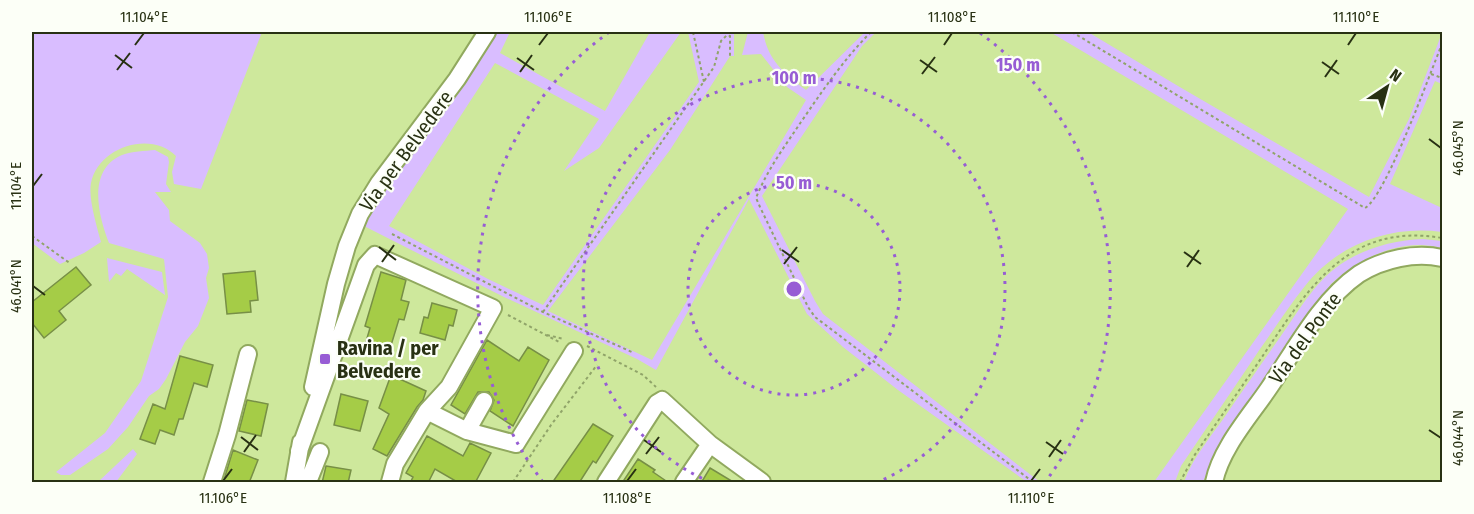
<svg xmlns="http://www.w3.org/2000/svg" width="1474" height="514" font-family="'Fira Sans Condensed',sans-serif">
	<rect width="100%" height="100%" fill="#cee89c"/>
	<path fill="#d9bdff" d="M32 32H262L201 189 174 184 172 172 176 156C151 130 98 147 91 183 88 198 97 227 101 242L84 253 60 264 32 243Z
		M494 32H510L500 53 605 111 650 32H681L599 148 564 171 599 119 495 63 389 226 488 279 543 305 699 82 688 32H734V56H730L670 150 548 311 652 360 806 100 787 87 761 54 742 55 748 32H763C768 60 784 74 806 90L865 32H876L862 46 762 196 815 301 823 314 1040 482H1027L898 390 843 347 807 314 749 199 656 370 637 359 504 297 364 226 382 191Z
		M1050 32H1088L1178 86 1369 197 1409 119 1442 33V84L1435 81 1390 184 1442 208V232C1390 225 1338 244 1305 286 1289 306 1275 328 1260 349 1234 388 1207 427 1181 466L1175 482H1154L1348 209Z
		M155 150 168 157 169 162 166 184 171 192H155L169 210 170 221 200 243 207 254 209 268 206 278 209 298 198 326 185 342 166 379 159 389 149 396 128 427 108 449 70 475H61L56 472 105 433 141 381 168 297 164 259 109 243C98 215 87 170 122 155 132 151 145 151 155 150Z
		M1423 239 1442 241V248C1402 237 1361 257 1331 284L1217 449 1203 482H1184C1193 456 1215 432 1230 409 1248 383 1267 356 1285 330 1301 307 1317 280 1341 264 1365 248 1394 240 1423 239Z
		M107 258 162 272 165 295 127 269 121 276 116 273 109 282Z
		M133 449 137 454 116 482H98Z"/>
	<path fill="#a5cc47" stroke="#778f46" stroke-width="1.5" d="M76 267 91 285 59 311 66 320 44 338 32 323V302Z
		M255 271 258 300 250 301 251 312 227 314 223 274Z
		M381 272 406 280 401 300 409 302 404 320 399 319 389 352 365 345 370 328 365 326Z
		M432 303 457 310 453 326 449 325 445 340 420 333 424 317 428 318Z
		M487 340 519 361 528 347 549 360 513 426 490 411 494 400 489 392H478L465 414 451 405Z
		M180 356 213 365 207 387 194 383 183 419H179L174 435 160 430 155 444 140 439 153 404 165 409Z
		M391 375 426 391 423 400 417 407 387 456 373 449 389 414 379 408Z
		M341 394 368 401 360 431 334 425Z
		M247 400 268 404 261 436 239 431Z
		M593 424 613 436 596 463 593 461 579 483H552Z
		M427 436 463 456 470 443 491 453 475 483H459L435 469 428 483H410L413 477 406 473Z
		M233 450 258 460 249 483H223Z
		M638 459 655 470 653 472 669 483H622Z
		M326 466 351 470 348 483H322Z
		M710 468 735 483H701Z"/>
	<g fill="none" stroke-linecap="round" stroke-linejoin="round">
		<g stroke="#91a95f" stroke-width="20">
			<path id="minor" d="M313 387 336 284 347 246 360 214 379 183 457 79 487 32
				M467 431 516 444 574 351
				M299 451 366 265 375 255 493 308 449 387 427 411 467 431 484 401
				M212 482 227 435 248 354
				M294 482 301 442
				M308 482 320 452
				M390 482 395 464 427 411
				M606 482 657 403 662 400 710 444 762 482
				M684 482 710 444
				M1214 482C1221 448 1250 416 1269 388 1295 350 1320 301 1359 274 1383 259 1415 252 1442 258"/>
		</g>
		<path stroke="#90a469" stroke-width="2" stroke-dasharray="3 3" stroke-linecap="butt" d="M693 32 704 82
			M871 32C844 59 823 90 801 122 785 146 767 170 756 198L760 207 808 307 815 317 1033 482
			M1072 32 1365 208C1386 196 1430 73 1442 44
			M1431 74 1442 78
			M392 234 543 312 634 353
			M32 236 71 264
			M543 312 714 67 721 41 727 35 730 36V56
			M508 315 561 343
			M547 335 564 339
			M587 346 643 375 656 387
			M513 482 551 425 597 365
			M1180 482 1194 456C1217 422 1241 388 1264 354 1309 287 1349 222 1442 238"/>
		<use href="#minor" stroke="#fff" stroke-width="16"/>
	</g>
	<path fill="none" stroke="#283113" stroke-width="2" d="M135 45 144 33M539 45 548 33M944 45 952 33M1348 45 1356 33M115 55 132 68M517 58 534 70M920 60 937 72M1322 62 1339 74M117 70 130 53M520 72 532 55M922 74 935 57M1325 77 1337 60M1429 139 1441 148M33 186 42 174M379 247 396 260M782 250 799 262M1184 252 1201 264M382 262 394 245M784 264 797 247M1187 267 1199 250M33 286 45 295M1429 430 1441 438M241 437 258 450M644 440 661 452M1046 442 1063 454M244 452 256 435M646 454 659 437M1049 457 1061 440M223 481 232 469M627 481 636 469M1031 481 1040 469"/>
	<g fill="none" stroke="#975dd4" stroke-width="3" stroke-dasharray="3 6">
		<circle cx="794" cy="289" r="106"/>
		<path d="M710 482A211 211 0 1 1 878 482"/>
		<path d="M543 482A317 317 0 0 1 608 33M980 33A317 317 0 0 1 1045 482"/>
	</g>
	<rect fill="#975dd4" stroke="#fcfff7" stroke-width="2" x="319" y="353" width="12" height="12" rx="3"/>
	<g text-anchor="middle" stroke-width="4.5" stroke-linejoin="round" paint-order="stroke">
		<g font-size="20" fill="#283113" stroke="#fcfff7">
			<text transform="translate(406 151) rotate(-54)" y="7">Via per Belvedere</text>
			<text transform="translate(1305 338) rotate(-54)" y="7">Via del Ponte</text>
		</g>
		<g font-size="20" font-weight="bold" fill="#283113" stroke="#fcfff7" text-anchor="start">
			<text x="337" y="355">Ravina / per<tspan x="337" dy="23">Belvedere</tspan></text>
		</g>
	</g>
	<circle cx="794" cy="289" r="9" fill="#975dd4" stroke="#fcfff7" stroke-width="3"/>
	<g font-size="18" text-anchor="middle" font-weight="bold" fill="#975dd4" stroke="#fcfff7" stroke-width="4.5" stroke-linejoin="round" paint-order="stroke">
		<text x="1018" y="71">150 m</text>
		<text x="794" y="84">100 m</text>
		<text x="794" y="189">50 m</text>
	</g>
	<rect width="1474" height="514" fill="none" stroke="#fcfff7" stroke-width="66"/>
	<g transform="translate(1387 87) rotate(36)" stroke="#fcfff7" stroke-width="4.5" paint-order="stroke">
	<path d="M0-4.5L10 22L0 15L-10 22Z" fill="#283113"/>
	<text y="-9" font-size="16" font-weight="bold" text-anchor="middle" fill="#283113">N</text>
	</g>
	<rect x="33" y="33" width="1408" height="448" fill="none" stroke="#283113" stroke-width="2"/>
	<g font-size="15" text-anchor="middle" fill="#283113">
		<text x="144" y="22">11.104°E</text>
		<text x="548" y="22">11.106°E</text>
		<text x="952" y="22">11.108°E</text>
		<text x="1356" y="22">11.110°E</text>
		<text transform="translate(1458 148) rotate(-90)" y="5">46.045°N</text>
		<text transform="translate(16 186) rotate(-90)" y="5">11.104°E</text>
		<text transform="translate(16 286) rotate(-90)" y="5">46.041°N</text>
		<text transform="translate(1458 438) rotate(-90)" y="5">46.044°N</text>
		<text x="223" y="503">11.106°E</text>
		<text x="627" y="503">11.108°E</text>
		<text x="1031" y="503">11.110°E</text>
	</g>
</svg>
